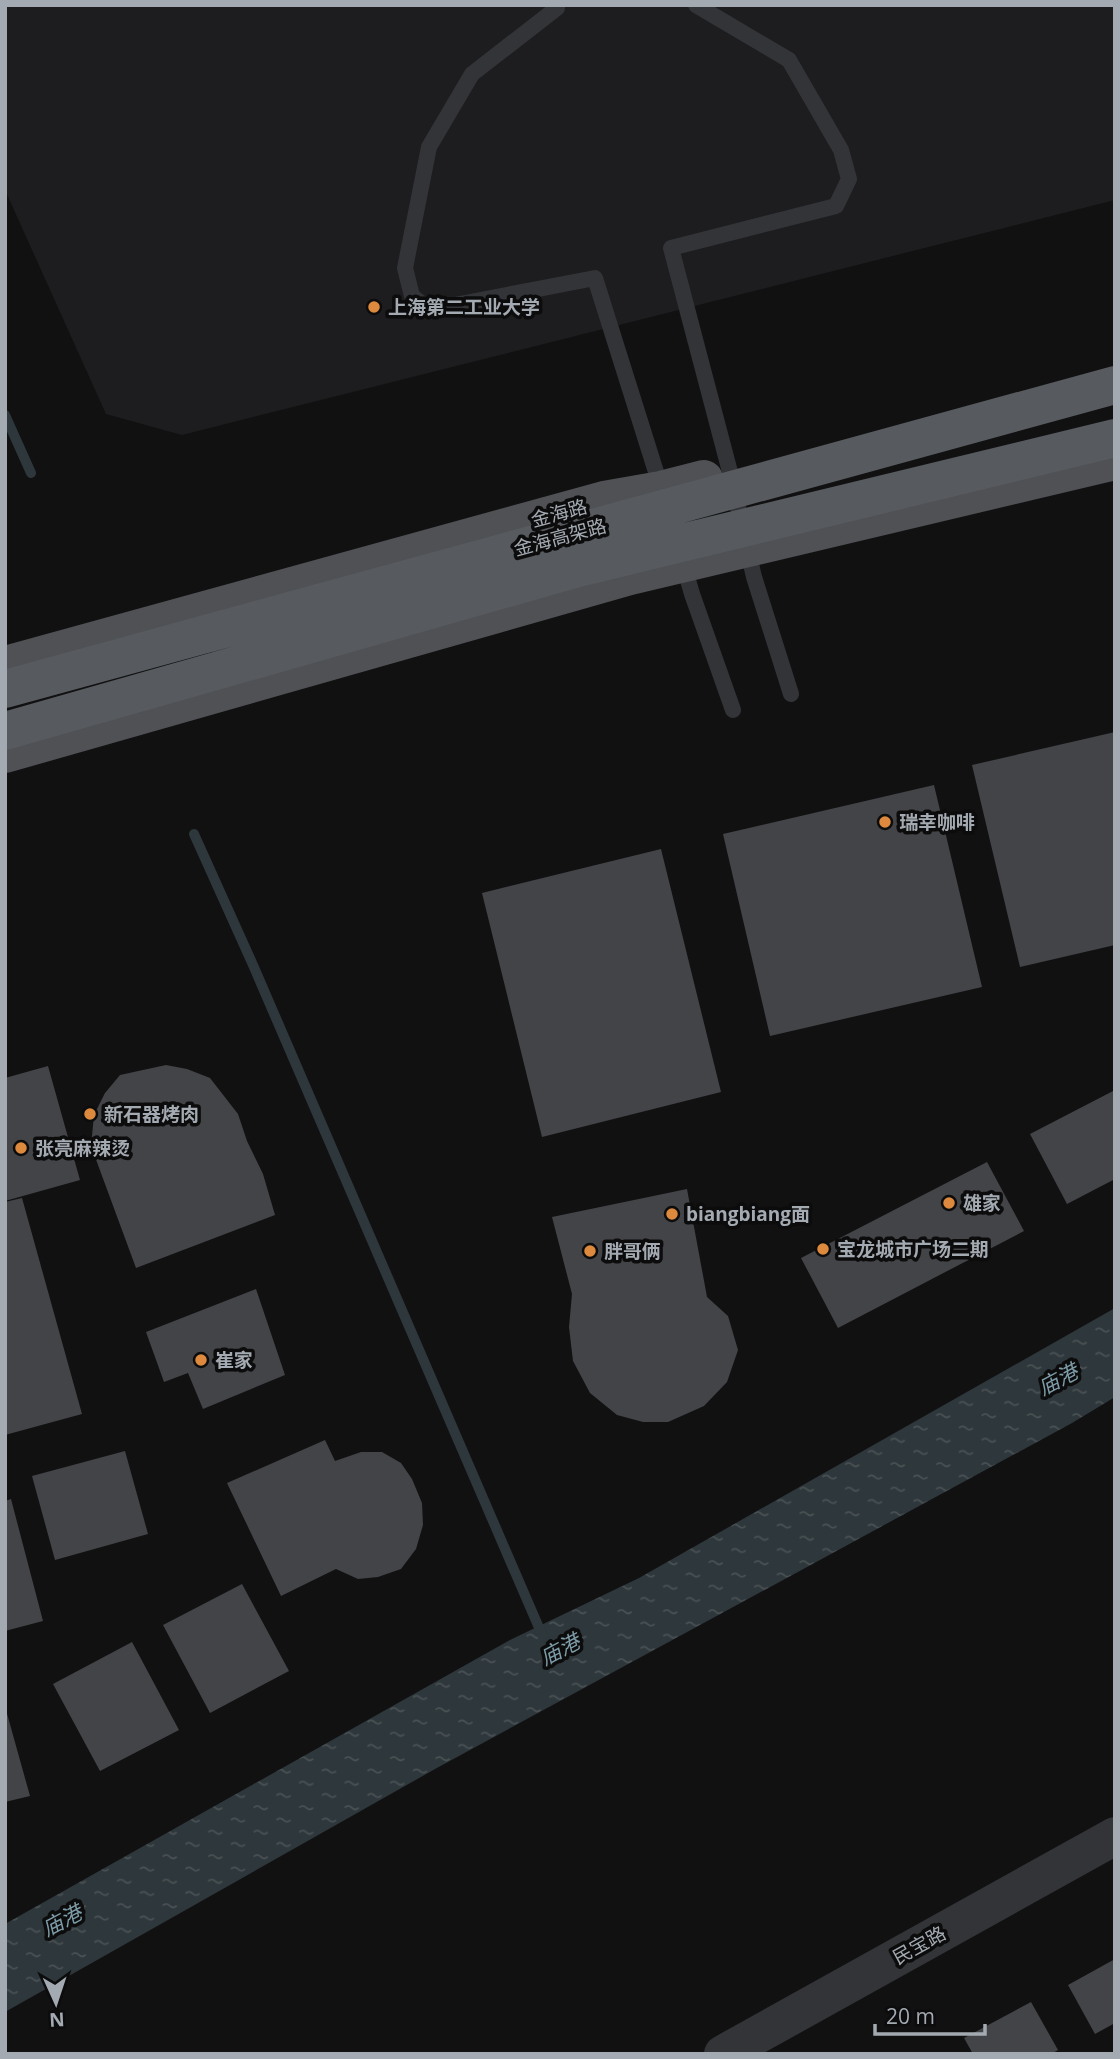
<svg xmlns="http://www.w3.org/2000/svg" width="1120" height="2059" font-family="'Open Sans','Noto Sans SC',sans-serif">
	<defs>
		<pattern id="water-ripples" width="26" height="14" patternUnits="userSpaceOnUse" patternTransform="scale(1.75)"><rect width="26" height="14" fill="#2e373b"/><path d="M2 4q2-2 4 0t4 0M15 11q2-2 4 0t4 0" fill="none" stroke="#495155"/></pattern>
	</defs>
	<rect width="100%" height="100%" fill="#111112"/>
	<path fill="#1d1d1f" d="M5 5H1115V200L182 435 106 414 5 190Z"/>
	<path fill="url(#water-ripples)" d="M1115 1308V1397L1072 1423 435 1769 5 2012V1924L510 1640 639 1578Z"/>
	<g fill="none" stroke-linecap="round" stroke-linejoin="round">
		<path stroke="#2e373b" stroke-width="10" d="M5 415 31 473
			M194 834 253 965 543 1637"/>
	</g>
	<path fill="#434447" d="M1115 732V945L1020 967 972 765Z
		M934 785 982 987 770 1036 723 834Z
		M661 849 721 1092 542 1137 482 893Z
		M166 1065 187 1069 210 1078 238 1114 247 1141 263 1174 275 1215 136 1268 91 1146 94 1115 105 1093 120 1075Z
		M48 1066 80 1180 5 1201V1078Z
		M1115 1090V1179L1067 1204 1030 1134Z
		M987 1162 1024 1231 838 1328 801 1258Z
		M687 1189 707 1297 728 1316 738 1350 727 1382 704 1406 668 1422H643L617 1415 590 1393 573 1361 569 1327 572 1294 552 1217Z
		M22 1198 82 1414 5 1435V1202Z
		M256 1289 285 1375 203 1409 188 1373 164 1382 146 1332Z
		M325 1440 335 1461 361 1452H382L401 1463 412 1479 422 1503 423 1525 416 1549 401 1569 378 1577 358 1579 336 1569 281 1596 227 1483Z
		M125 1451 148 1534 55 1560 32 1476Z
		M11 1499 43 1621 5 1631V1501Z
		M242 1584 289 1671 210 1713 163 1625Z
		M132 1642 179 1730 100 1771 53 1684Z
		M6 1710 30 1796 5 1802V1711Z
		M1115 1959V2023L1095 2034 1068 1985Z
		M1031 2002 1058 2050 1051 2054H973L964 2038Z"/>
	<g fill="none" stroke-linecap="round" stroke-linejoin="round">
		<path stroke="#323437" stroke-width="16" d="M557 5V8L472 74 429 147 405 268 412 296 429 310 595 278 662 491
			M696 5 789 60 841 150 849 179 836 206 671 248 730 472 754 577 791 694
			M683 563 692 594 733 710"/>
		<path stroke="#323437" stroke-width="38" d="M723 2054 1115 1836"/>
		<path stroke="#4f5155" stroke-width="38" d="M5 665 604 500 661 490 704 479
			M5 754 630 576 1115 461"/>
		<path stroke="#575a5e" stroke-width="38" d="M5 689 1115 385
			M5 731 578 568 1115 438"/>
	</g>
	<g fill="#dd893e" stroke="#0c0c0d" stroke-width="2.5">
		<circle cx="374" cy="307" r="7"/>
		<circle cx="885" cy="822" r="7"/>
		<circle cx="90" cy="1114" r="7"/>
		<circle cx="21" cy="1148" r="7"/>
		<circle cx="949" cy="1203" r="7"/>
		<circle cx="672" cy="1214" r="7"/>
		<circle cx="823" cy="1249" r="7"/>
		<circle cx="590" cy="1251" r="7"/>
		<circle cx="201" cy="1360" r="7"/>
	</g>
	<g text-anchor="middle" stroke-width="7" stroke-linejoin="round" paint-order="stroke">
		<g font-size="19" font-weight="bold" fill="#a4aab1" stroke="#0c0c0d" text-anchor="start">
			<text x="388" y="314">上海第二工业大学</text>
			<text x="899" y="829">瑞幸咖啡</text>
			<text x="104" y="1121">新石器烤肉</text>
			<text x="35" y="1155">张亮麻辣烫</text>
			<text x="963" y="1210">雄家</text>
			<text x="686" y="1221">biangbiang面</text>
			<text x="837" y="1256">宝龙城市广场二期</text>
			<text x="604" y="1258">胖哥俩</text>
			<text x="215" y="1367">崔家</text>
		</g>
		<g font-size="19" fill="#a4aab1" stroke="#0c0c0d">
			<text transform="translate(559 513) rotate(-15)" y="7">金海路</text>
			<text transform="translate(560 537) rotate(-15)" y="7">金海高架路</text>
			<text transform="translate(919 1945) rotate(-29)" y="7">民宝路</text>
		</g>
		<g font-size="21" font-style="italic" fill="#7e9da9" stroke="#0c0c0d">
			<text transform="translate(1058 1380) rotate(-28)" y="7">庙港</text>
			<text transform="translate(560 1650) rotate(-28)" y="7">庙港</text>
			<text transform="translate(62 1921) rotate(-28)" y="7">庙港</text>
		</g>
	</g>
	<rect width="1120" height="2059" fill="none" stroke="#a4aab1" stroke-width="14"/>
	<g transform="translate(56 2003) rotate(177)" stroke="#0c0c0d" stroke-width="5" paint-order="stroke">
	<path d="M0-5L12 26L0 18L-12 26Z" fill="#a4aab1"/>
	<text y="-10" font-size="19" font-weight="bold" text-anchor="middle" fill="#a4aab1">N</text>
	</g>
	<path d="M875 2024v10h110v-10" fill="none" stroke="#a4aab1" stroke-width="3.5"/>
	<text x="886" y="2024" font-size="21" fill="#a4aab1" stroke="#0c0c0d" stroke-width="5" paint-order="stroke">20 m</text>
</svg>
